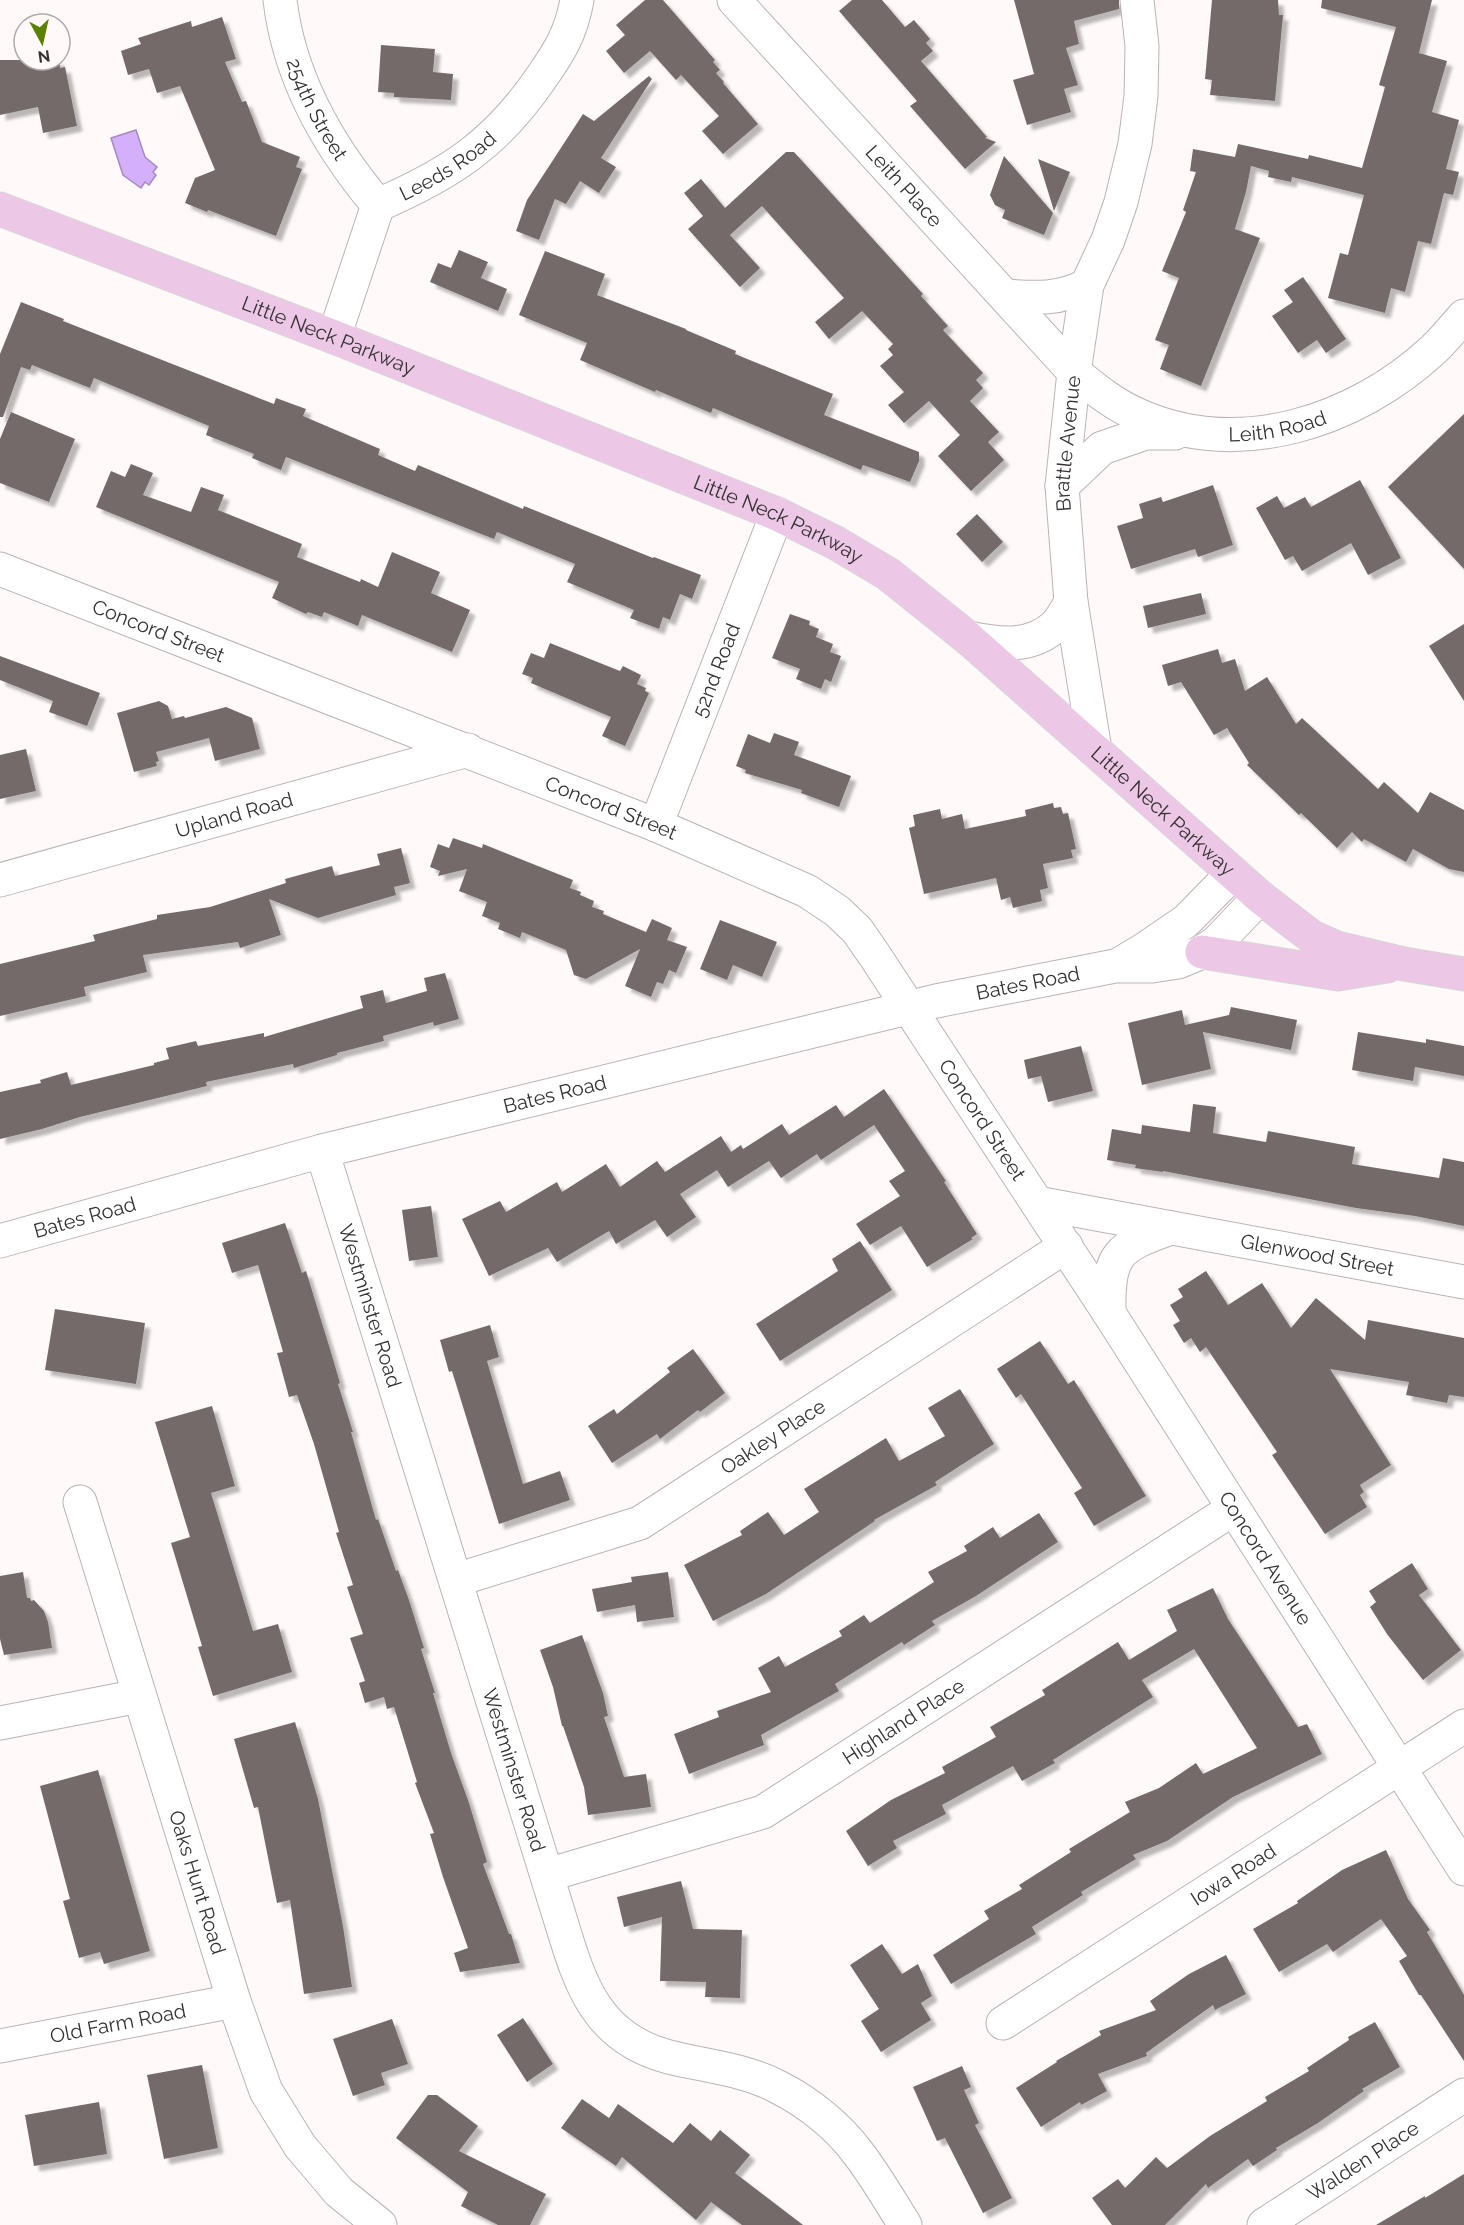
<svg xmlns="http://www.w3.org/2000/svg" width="1464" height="2225" font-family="Raleway,sans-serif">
	<defs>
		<filter id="shadow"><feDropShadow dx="5.5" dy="5.5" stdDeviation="1.5" flood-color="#0004"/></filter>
	</defs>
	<rect width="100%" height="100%" fill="#fff9fa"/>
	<path fill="#d5b0fa" stroke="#a58abe" stroke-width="1.5" d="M136 130 145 157 157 167 153 172 156 175 149 185 145 182 141 188 123 175 111 138Z"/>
	<path fill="#746b6a" filter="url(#shadow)" d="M645 0H663L715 60 713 62 720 70 716 73 724 82 723 83 758 124 723 154 702 131 719 116 681 75 676 80 650 51 624 73 606 51 625 35 616 25Z
		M852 0H882L905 27 914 20 930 39 926 43 933 51 921 61 987 137 985 138 996 142 965 169 910 106 917 101 839 11Z
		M1014 0H1119V9L1074 21 1079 44 1066 48 1078 85 1064 89 1071 112 1027 125 1013 80 1034 74Z
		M1212 0H1278L1279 15H1283L1275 101 1210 95 1212 80 1205 79Z
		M1322 0H1432L1419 53 1447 61 1432 112 1459 120 1446 169 1459 172 1453 195 1444 193 1431 244 1418 241 1405 292 1391 288 1385 313 1328 298 1340 253 1348 255 1364 195 1292 177 1291 182 1268 177 1269 171 1251 166 1246 192 1235 229 1260 238 1201 386 1160 369 1169 345 1155 340 1179 278 1162 271 1186 212 1183 210 1196 172 1190 171 1193 149 1235 157 1238 144 1308 159 1309 155 1362 168 1385 87 1379 85 1396 27 1321 8Z
		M222 17 236 59 225 62 242 102 246 101 262 142 300 157 296 167 302 169 276 236 208 210 207 212 185 203 195 178 215 170 180 86 157 93 149 69 128 75 121 51 141 44 138 38 191 21 192 27Z
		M381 45 435 49 433 72 453 74 451 100 394 97V93L378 92Z
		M0 60H59L60 68 65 67 77 126 43 133 38 107 0 115Z
		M649 76 652 79 601 158 616 167 599 193 580 181 566 204 555 199 539 240 516 231 527 200 583 114 594 121Z
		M786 152H794L923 294 921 296 948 326 943 330 983 373 976 380 983 388 970 401 999 432 988 442 1004 460 971 491 938 456 960 435 929 401 904 423 888 405 904 392 880 366 893 355 888 349 893 344 862 311 829 339 815 322 844 298 762 206 730 235 760 268 740 287 688 229 703 216 684 193 701 179 725 208Z
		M1004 156 1053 213 1044 235 1002 218 1005 210 995 205 990 195Z
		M1038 159 1070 172 1054 211Z
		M459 250 488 262 481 278 507 289 498 311 430 282 438 263 451 268Z
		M545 251 605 274 597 295 686 329V330L736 351 735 354 833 394 824 415 919 452V461L910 482 863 465 861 470 713 408 711 413 656 390 655 392 580 360 587 343 519 315Z
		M1303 277 1346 339 1326 353 1317 340 1298 353 1272 316 1293 302 1284 290Z
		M21 302 64 319 63 321 274 404 276 398 306 409 303 416 380 449 378 455 415 471 418 465 523 509 524 506 653 558 654 557 701 575 692 599 680 594 670 620 663 617 659 629 630 618 634 610 567 582 575 564 497 532 494 539 286 457 281 470 252 458 254 454 206 435 209 426 94 378 90 388 32 365 30 370 21 367 3 417H0V354Z
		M11 412 75 439 49 502 0 483V439Z
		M1464 414V569L1388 487Z
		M131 464 153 473 143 495 191 512 201 487 224 495 218 510 302 544 297 557 360 582 361 579 378 587 392 552 440 572 431 593 470 610 452 652 362 615 358 626 324 612 322 617 308 612 306 614 272 598 279 582 96 507 111 471 125 477Z
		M1360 480 1401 558 1368 575 1351 543 1302 571 1293 556 1285 560 1256 508 1277 496 1284 508 1305 497 1311 507Z
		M1213 485 1233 545 1198 557 1195 549 1131 569 1117 526 1143 518 1139 504 1161 497 1163 502Z
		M977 514 1003 542 982 562 956 534Z
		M1201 593 1206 614 1148 628 1143 606Z
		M790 614 810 621 809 625 819 629 816 637 833 644 830 652 841 656 831 682 825 679 821 689 796 679 800 669 772 658Z
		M1464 624V701L1429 646Z
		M550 643 620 671 623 666 641 675 637 684 646 688 645 691 649 693 625 746 602 736 611 717 531 683 533 678 522 674 531 653 544 658Z
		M1218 649 1222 663 1235 659 1245 691 1267 677 1296 724 1302 718 1378 789 1384 782 1418 813 1430 792 1464 810V872L1449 869 1413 849 1406 862 1364 839 1362 842 1352 832 1337 848 1301 813 1299 815 1247 765 1249 763 1227 728 1214 735 1181 682 1168 686 1162 665Z
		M0 656 100 693 87 726 49 712 53 701 0 680Z
		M159 701 168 706 172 719 184 716 185 718 226 707 252 718 260 749 215 761 209 738 156 752 159 761 156 762 157 766 134 772 117 713Z
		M774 733 799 742 794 755 851 776 839 807 801 793 802 790 745 773 746 770 736 766 748 734 770 743Z
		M26 749 36 791 0 799V755Z
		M1053 803 1054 808 1061 807 1063 814 1068 813 1076 849 1071 850 1073 858 1043 864 1048 888 1040 890 1042 901 1013 908 1010 897 1001 900 996 878 924 894 909 828 915 826 913 815 940 809 942 819 962 814 965 829 1026 816 1025 810Z
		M453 838 482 848 483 844 573 880 570 888 581 892 580 895 594 901 592 907 604 911 603 914 646 932 652 919 672 928 667 940 687 947 676 973 669 970 663 984 657 982 651 997 625 986 640 949 586 979 574 975 566 950 522 932 520 938 498 929 500 923 482 916 487 902 459 891 467 869 438 876 440 871 430 867 438 844 449 848Z
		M401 848 410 883 394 887 396 895 318 918 269 899 281 935 240 948 238 942 143 955 147 972 84 987 86 996 0 1016V964L95 941 93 935 157 919V915L210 907 286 883 285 879 332 866 335 876 380 865 377 854Z
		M720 920 777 942 762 977 733 965 727 980 700 969Z
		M445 973 459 1019 434 1026 433 1022 383 1036 384 1041 337 1053V1055L294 1068 293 1064 206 1082 207 1086 80 1117 42 1129 0 1139V1092L41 1083 40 1080 67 1072 71 1085 154 1065V1063L169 1059 166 1048 196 1041 198 1046 264 1033V1037L363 1008 360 996 383 990 386 1003 427 991 424 978Z
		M1231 1007 1297 1020 1291 1050 1203 1032 1211 1069 1142 1085 1128 1023 1182 1010 1185 1025 1229 1015Z
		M1358 1032 1426 1043V1039L1464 1046V1076L1415 1067 1413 1081 1352 1070Z
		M1081 1046 1093 1091 1048 1102 1041 1076 1028 1079 1024 1060Z
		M884 1089 946 1181 944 1182 977 1234 971 1238 973 1239 927 1267 901 1226 870 1245 856 1224 900 1196 889 1181 905 1171 874 1125 821 1160 817 1154 781 1178 769 1161 728 1187 717 1170 680 1194 696 1217 667 1237 655 1220 616 1244 609 1231 557 1262 548 1248 489 1276 462 1219 500 1201 506 1212 557 1182 562 1192 606 1164 620 1187 657 1161 665 1172 721 1136 731 1152 741 1145 743 1149 782 1124 789 1135 836 1105 844 1117Z
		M1193 1104 1216 1107 1213 1133 1266 1142 1268 1131 1355 1147 1352 1164 1439 1178 1443 1158 1464 1162V1226L1415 1216 1356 1208 1163 1171V1172L1135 1168 1136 1165 1107 1160 1112 1129 1141 1134 1142 1125 1190 1132Z
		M431 1206 438 1257 409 1261 402 1210Z
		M285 1223 302 1273 306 1271 330 1349 340 1383 338 1384 353 1432H351L376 1520 378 1519 396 1571 398 1570 409 1600 424 1648 421 1649 435 1693H433L451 1753 469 1803 487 1862 483 1864 509 1934H511L520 1963 460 1972 454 1953 468 1948 443 1877 430 1834 434 1833 415 1783 417 1782 394 1707 387 1709 384 1697 365 1703 359 1683 365 1681 350 1638 363 1634 347 1587 353 1585 336 1533 339 1532 314 1444 297 1395 289 1397 277 1353 283 1352 258 1265 232 1273 222 1243Z
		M860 1241 892 1290 780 1361 756 1324 838 1271 832 1259Z
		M1206 1271 1228 1305 1262 1283 1291 1328 1316 1298 1365 1340 1368 1320 1464 1338V1397L1449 1395 1447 1403 1406 1395 1409 1382 1330 1369 1391 1465 1360 1485 1364 1492 1360 1495 1367 1507 1325 1534 1272 1455 1277 1452 1206 1347 1200 1352 1191 1338 1184 1343 1173 1325 1180 1321 1170 1305 1183 1297 1178 1289Z
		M55 1309 145 1323 136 1384 45 1370Z
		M490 1325 499 1357 487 1361 523 1484 560 1471 570 1500 499 1524 452 1371 449 1372 440 1340Z
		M1040 1341 1068 1384 1074 1380 1146 1496 1094 1526 1074 1493 1082 1488 1021 1394 1016 1398 997 1369Z
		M693 1349 725 1393 700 1412 698 1410 660 1439 657 1434 612 1463 588 1426 614 1409 617 1414 670 1372 667 1368Z
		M960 1389 994 1444 935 1482 937 1485 874 1520 875 1521 766 1594 713 1621 684 1565 742 1535 740 1531 768 1512 784 1535 819 1512 804 1489 886 1438 899 1461 945 1436 928 1408Z
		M212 1406 235 1486 211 1493 253 1631 278 1624 292 1672 213 1696 198 1647 202 1646 171 1543 190 1537 155 1422Z
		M1039 1513 1058 1542 976 1596 932 1621 935 1625 904 1645 902 1642 835 1684 839 1691 761 1735 764 1745 689 1774 674 1734 719 1717 717 1711 771 1692 758 1668 779 1656 785 1667 842 1636 839 1631 864 1615 870 1623 934 1582 928 1572 967 1551 964 1546 993 1527 1000 1538Z
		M1412 1563 1428 1589 1419 1595 1461 1650 1423 1680 1387 1634 1370 1607 1376 1602 1369 1591Z
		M23 1572 27 1598H30L31 1601 34 1600 44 1611 48 1622 52 1648 4 1655 0 1639V1576Z
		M668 1572 674 1617 637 1622 635 1605 597 1612 592 1589 632 1582 631 1577Z
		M1213 1588 1228 1619 1266 1677 1298 1727 1307 1724 1322 1754 1233 1797 1167 1841 1133 1855 1136 1859 1081 1892 1083 1895 1032 1927 1036 1934 951 1984 933 1955 989 1919 984 1911 1022 1889 1019 1885 1071 1852 1069 1849 1130 1812 1125 1802 1159 1788 1196 1763 1203 1774 1257 1748 1194 1649 1142 1680 1153 1697 1053 1760 1055 1763 1022 1781 1013 1766 942 1805 946 1814 893 1841 897 1848 868 1866 846 1831 891 1800 945 1773 942 1767 996 1737 990 1727 1045 1695 1042 1690 1118 1642 1129 1660 1177 1631 1167 1610Z
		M582 1635 603 1693 608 1716 604 1717 624 1777 646 1774 651 1807 588 1815 584 1787 563 1726H562L553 1687 540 1650Z
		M295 1722 318 1799 343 1926 352 1987 304 1994 290 1900 277 1903 258 1807 254 1808 234 1739Z
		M98 1770 150 1951 104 1964 100 1952 79 1958 63 1901 70 1899 40 1786Z
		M1386 1850 1408 1899 1430 1930 1427 1932 1464 1995V2061L1421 1995H1419L1399 1961 1407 1956 1381 1919 1333 1952 1327 1944 1279 1972 1253 1929 1298 1903 1297 1901 1342 1870Z
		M681 1881 693 1929 742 1930 740 1998 705 1997 706 1982 660 1981 662 1917 624 1927 617 1897Z
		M882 1944 902 1974 918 1964 932 1996 921 2003 931 2020 881 2052 861 2021 879 2009 850 1965Z
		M1226 1955 1246 1994 1215 2010 1213 2005 1146 2053 1147 2056 1098 2074 1107 2091 1081 2105 1080 2102 1041 2127 1016 2088 1057 2062 1056 2061 1101 2035 1099 2031 1156 2010 1150 2001 1189 1974Z
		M523 2018 553 2064 527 2082 497 2035Z
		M392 2019 408 2064 381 2073 385 2085 353 2096 333 2039Z
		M1375 2022 1400 2067 1362 2089 1364 2091 1318 2123 1276 2148 1277 2150 1253 2166 1248 2159 1208 2188 1206 2184 1165 2225H1112L1092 2198 1118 2179 1125 2188 1156 2157 1167 2168 1210 2136 1267 2101 1265 2097 1309 2071 1307 2068 1349 2040 1348 2037Z
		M202 2065 218 2148 164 2159 147 2075Z
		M962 2066 971 2087 964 2090 979 2123 975 2125 1012 2198 983 2213 945 2138 937 2141 913 2087Z
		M428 2095H437L478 2126 459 2151 546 2194 530 2225H498L461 2206 468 2192 396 2138Z
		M582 2099 609 2118 618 2104 673 2143 690 2123 711 2141 720 2130 750 2155 735 2173 803 2225H742L711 2202 696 2220 622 2157 616 2166 561 2128Z
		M99 2102 107 2154 34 2166 25 2115Z
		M1464 2174V2225H1376L1425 2196V2198Z"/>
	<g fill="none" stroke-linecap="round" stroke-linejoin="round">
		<g stroke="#bcb2b5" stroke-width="35">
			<g id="minor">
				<path id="s1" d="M280 0C289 77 329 147 378 205"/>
				<path id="s2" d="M734 0 1074 372C1094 388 1114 405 1138 415 1239 460 1355 422 1433 350 1444 340 1454 327 1464 316"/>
				<path d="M1005 296C1034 298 1061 300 1087 285"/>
				<path id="s3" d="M334 337 378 205C450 174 496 144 541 78 560 51 571 33 577 0"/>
				<path d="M1062 486 1102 448 1146 433H1175"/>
				<path id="s4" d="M0 569 656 825 807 891 837 911 857 930 875 956 1109 1313 1464 1869"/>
				<path d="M968 638C998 644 1030 649 1055 626 1061 620 1066 610 1071 602"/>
				<path id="s5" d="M1095 750 1071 602 1062 486 1074 372 1087 285 1108 240 1121 202 1135 144 1141 96 1142 46 1137 0"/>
				<path id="s6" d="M656 825 777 514"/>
				<path id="s7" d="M0 880 468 750"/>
				<path d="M1120 964 1145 949 1186 921 1233 873"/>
				<path id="s8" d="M322 1151 555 1902C577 1971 588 2036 669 2057 705 2066 744 2069 778 2087 808 2102 838 2126 858 2153 875 2175 890 2201 905 2225"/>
				<path id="s9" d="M1037 1203 1464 1282"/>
				<path id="s10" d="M0 1241 322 1151 936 1001 1115 966H1152L1178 962 1202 952 1216 943 1260 897"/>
				<path d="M1109 1313C1108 1254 1117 1247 1171 1228"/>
				<path id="s11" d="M80 1502 234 2001 266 2091 300 2146 339 2192 380 2225"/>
				<path id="s12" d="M456 1580 640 1523 1066 1246"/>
				<path d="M0 1723 139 1696"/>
				<path id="s13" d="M547 1875 763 1812 1233 1509"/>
				<path id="s14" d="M1003 2023 1464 1726"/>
				<path id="s15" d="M0 2046 234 2001"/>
				<path id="s16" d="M1264 2225 1464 2095"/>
			</g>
		</g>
		<g stroke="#d7d6d6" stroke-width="35">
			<g id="major">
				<path id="s17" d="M0 209 334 337 777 514 836 543 888 574 968 638 1260 897 1312 937 1337 948 1404 964 1464 974"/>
				<path d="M1202 952 1338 974 1387 966"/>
			</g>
		</g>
		<use href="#minor" stroke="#fff" stroke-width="33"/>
		<use href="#major" stroke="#ecc8e6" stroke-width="33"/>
	</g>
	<g text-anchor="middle" stroke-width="6" stroke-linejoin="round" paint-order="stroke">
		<g font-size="20" fill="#363233" stroke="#fff9fa">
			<text dy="7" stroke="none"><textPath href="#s1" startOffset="116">254th Street</textPath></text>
			<text dy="7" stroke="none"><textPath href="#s3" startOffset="219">Leeds Road</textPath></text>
			<text dy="7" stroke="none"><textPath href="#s2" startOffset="252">Leith Place</textPath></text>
			<text dy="7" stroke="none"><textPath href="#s17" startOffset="352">Little Neck Parkway</textPath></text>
			<text dy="7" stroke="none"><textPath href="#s2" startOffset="724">Leith Road</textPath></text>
			<text dy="7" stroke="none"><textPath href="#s5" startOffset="309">Brattle Avenue</textPath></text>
			<text dy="7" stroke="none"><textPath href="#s17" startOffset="838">Little Neck Parkway</textPath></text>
			<text dy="7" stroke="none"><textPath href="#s4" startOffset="170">Concord Street</textPath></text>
			<text dy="7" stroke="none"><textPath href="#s6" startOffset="166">52nd Road</textPath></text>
			<text dy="7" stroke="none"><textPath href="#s4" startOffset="656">Concord Street</textPath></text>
			<text dy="7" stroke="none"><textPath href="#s17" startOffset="1324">Little Neck Parkway</textPath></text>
			<text dy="7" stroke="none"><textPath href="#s7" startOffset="243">Upland Road</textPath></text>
			<text dy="7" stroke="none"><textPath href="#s10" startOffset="1060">Bates Road</textPath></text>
			<text dy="7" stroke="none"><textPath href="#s10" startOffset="574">Bates Road</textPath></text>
			<text dy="7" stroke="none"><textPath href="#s4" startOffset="1160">Concord Street</textPath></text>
			<text dy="7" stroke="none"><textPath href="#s10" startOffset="88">Bates Road</textPath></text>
			<text dy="7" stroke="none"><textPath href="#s9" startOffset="285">Glenwood Street</textPath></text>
			<text dy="7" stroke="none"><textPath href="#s8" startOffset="162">Westminster Road</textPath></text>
			<text dy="7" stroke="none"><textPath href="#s12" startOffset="351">Oakley Place</textPath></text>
			<text dy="7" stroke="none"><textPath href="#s4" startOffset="1682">Concord Avenue</textPath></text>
			<text dy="7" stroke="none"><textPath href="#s13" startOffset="392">Highland Place</textPath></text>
			<text dy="7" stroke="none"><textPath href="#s8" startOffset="648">Westminster Road</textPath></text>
			<text dy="7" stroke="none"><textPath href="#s14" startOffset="274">Iowa Road</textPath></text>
			<text dy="7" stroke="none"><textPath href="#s11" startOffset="398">Oaks Hunt Road</textPath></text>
			<text dy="7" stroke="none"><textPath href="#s15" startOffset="120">Old Farm Road</textPath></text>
			<text dy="7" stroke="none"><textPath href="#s16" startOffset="118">Walden Place</textPath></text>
		</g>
	</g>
	<g transform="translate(42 42) rotate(172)"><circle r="28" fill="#fff9fa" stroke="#afa9aa" stroke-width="1.5"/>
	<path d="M0-4.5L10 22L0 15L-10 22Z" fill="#5b8100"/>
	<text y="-9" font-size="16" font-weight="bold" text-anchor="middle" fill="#363233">N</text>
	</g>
</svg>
